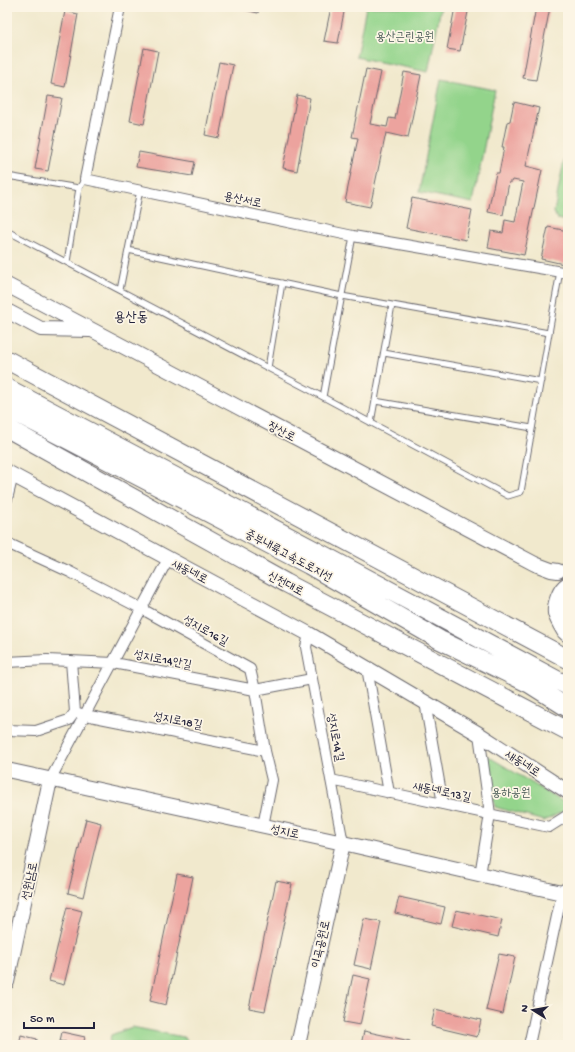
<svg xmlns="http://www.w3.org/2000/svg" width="575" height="1052" font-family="'Gochi Hand','Poor Story',sans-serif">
	<rect width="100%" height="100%" fill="#fcf5e5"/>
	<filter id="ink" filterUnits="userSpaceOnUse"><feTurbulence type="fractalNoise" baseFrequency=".025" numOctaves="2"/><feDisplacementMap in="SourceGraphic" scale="8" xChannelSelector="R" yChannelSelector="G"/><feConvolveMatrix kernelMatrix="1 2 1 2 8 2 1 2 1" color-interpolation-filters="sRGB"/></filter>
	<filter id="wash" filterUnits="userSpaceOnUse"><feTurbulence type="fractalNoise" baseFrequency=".012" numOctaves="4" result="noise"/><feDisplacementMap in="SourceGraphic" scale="16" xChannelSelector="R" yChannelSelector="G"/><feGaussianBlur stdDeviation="0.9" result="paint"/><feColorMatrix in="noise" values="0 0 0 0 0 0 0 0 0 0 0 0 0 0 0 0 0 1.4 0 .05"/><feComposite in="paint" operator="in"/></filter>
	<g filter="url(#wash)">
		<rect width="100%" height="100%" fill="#f1e9cd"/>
		<path fill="#93d48b" stroke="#5a7b63" d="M366 7H441L428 72 356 57Z
			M441 79 495 90 473 203 419 192Z
			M568 139V221L557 219 554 212Z
			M486 755 568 805V809L544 821 495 807Z
			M132 1027 183 1037 187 1040 186 1045H109L111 1035Z"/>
		<g id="blocks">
			<path fill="#eca39e" d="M245 7H259L258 13 245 10Z
				M331 7H345L338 43 324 41Z
				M455 7H469L460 51 447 49Z
				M536 7H550L536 80 523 78Z
				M65 11 78 14 65 87 51 84Z
				M144 48 158 51 144 124 130 121Z
				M219 62 233 65 219 138 205 135Z
				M366 69 381 72 370 124 387 127 389 118 395 119 404 72 421 75 408 138 386 133 370 207 345 202 358 138 352 137Z
				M297 95 310 98 297 171 283 168Z
				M48 96 62 98 48 171 35 169Z
				M514 102 539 108 526 166 542 170 524 255 488 248 491 231 503 233 505 220 515 222 523 182 513 180 512 182H509L503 215 488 212 496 173H499L504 147H502L507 122 510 121Z
				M139 152 195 162 192 176 136 167Z
				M412 198 472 210 466 240 406 228Z
				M548 227 568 231V265L541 259Z
				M86 819 101 823 83 897 68 893Z
				M177 874 193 877 166 1005 150 1001Z
				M276 881 292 884 265 1011 249 1008Z
				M399 897 445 907 441 924 395 913Z
				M67 907 82 911 64 985 49 981Z
				M456 910 502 920 498 937 452 926Z
				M364 919 381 922 371 969 354 965Z
				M499 954 515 957 503 1014 486 1010Z
				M353 975 370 979 360 1025 343 1022Z
				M435 1009 481 1020 477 1037 431 1026Z
				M364 1031 410 1041 409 1045H361Z
				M62 1032 85 1037 83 1045H67L68 1042 60 1041Z
				M21 1035 37 1039 36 1045H19Z"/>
		</g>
	</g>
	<g filter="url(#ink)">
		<use href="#blocks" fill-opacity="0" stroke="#6a686e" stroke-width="1"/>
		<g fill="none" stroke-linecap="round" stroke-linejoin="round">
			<g stroke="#6a686e" stroke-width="7">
				<path id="lane" d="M7 176 79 188 85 179
					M7 231 323 397 508 496 521 492 560 271
					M128 250 342 296 549 333
					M67 262 79 188
					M120 290 140 190
					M384 353 541 381
					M268 368 282 283
					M323 397 353 236
					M375 401 532 428
					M371 423 392 305"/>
			</g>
			<g stroke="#6a686e" stroke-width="12">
				<path id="street" d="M120 7 85 179 353 236 568 273
					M7 499 13 475
					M7 543 70 572 142 609 250 669 255 690 265 751 272 780 263 826
					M309 634 306 647 343 843
					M71 661 75 712
					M7 662 47 660 114 663 255 690 312 679
					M367 668 389 793
					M425 702 443 804
					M7 730 36 731 69 720 75 712 85 715 265 751
					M479 734 490 814 480 875
					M50 780 168 559
					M331 780 549 827 568 815
					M529 1045 562 893"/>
			</g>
			<g stroke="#6a686e" stroke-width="16">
				<path id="secondary" d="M7 285 535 564 551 570 558 571
					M7 311 41 329 90 330
					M7 472 309 634 479 734 568 792
					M7 770 343 843 562 893 568 889
					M7 982 50 780
					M298 1045 343 843"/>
			</g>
			<g stroke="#6a686e" stroke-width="20">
				<path id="highway" d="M7 360 568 659
					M7 388 316 551 568 686
					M7 408 309 565 440 640 530 684 568 708
					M7 428 286 583 568 731
					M568 586C561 590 556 605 557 613 558 618 563 626 566 631L568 633"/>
			</g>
			<use href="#lane" stroke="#fff" stroke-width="5"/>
			<use href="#street" stroke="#fff" stroke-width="10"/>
			<use href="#secondary" stroke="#fff" stroke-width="14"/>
			<use href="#highway" stroke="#fff" stroke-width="18"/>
		</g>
	</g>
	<g text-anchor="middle" stroke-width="3.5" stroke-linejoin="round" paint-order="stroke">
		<g font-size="12" fill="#445753" stroke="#fcf5e5">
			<text x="405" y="40">용산근린공원</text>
			<text x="511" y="796">용하공원</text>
		</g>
		<g font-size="12" fill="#22223b" stroke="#fcf5e5">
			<text transform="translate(243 199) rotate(12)" y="4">용산서로</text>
			<text transform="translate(282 431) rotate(28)" y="4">장산로</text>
			<text transform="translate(289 555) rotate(28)" y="4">중부내륙고속도로지선</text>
			<text transform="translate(190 571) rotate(28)" y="4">새동네로</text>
			<text transform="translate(286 583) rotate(28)" y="4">신천대로</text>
			<text transform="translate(206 630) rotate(29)" y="4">성지로16길</text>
			<text transform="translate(163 659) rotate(11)" y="4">성지로14안길</text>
			<text transform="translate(178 720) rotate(11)" y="4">성지로18길</text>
			<text transform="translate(336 737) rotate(79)" y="4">성지로14길</text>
			<text transform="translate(523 763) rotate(33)" y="4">새동네로</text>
			<text transform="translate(442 791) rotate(12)" y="4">새동네로13길</text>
			<text transform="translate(285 831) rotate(12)" y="4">성지로</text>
			<text transform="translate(29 881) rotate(-78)" y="4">선원남로</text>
			<text transform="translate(320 944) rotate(-77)" y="4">이곡공원로</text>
		</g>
		<g font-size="14" fill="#22223b" stroke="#fcf5e5">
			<text x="131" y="321">용산동</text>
		</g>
	</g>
	<rect width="575" height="1052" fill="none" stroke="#fcf5e5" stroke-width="24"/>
	<g transform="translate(533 1010) rotate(281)" stroke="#fcf5e5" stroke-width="3" paint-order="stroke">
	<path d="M0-3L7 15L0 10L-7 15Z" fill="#22223b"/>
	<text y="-6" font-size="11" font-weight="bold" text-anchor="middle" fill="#22223b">N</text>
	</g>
	<path d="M24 1022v6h70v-6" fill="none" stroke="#22223b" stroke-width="2"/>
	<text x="30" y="1022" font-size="12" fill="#22223b" stroke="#fcf5e5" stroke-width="3" paint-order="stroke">50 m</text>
</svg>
